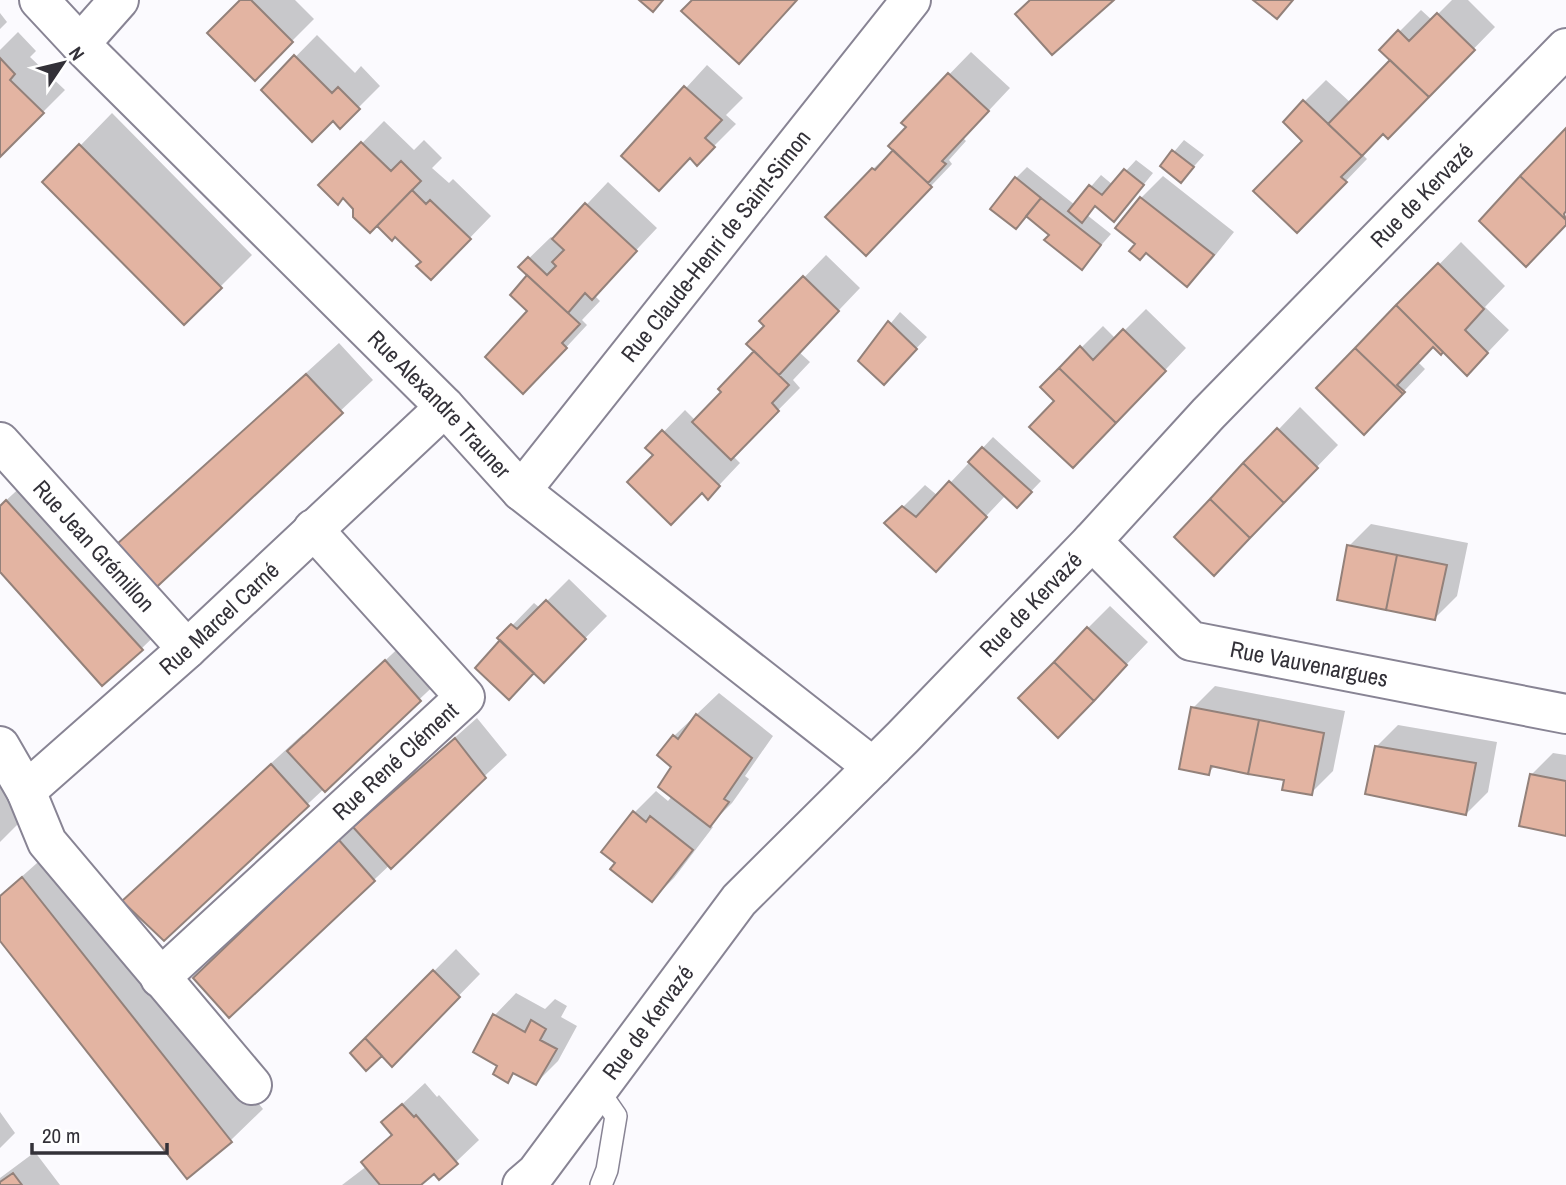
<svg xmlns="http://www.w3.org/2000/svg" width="1566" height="1185" font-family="'Archivo Narrow',sans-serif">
	<rect width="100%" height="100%" fill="#fbfafe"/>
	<path fill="#0003" d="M242 0H295L314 19 255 78Z
		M1452 0H1468L1495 27 1410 114 1383 132 1362 154 1367 159 1319 209 1305 141 1304 102 1326 80 1351 103 1393 60 1381 50 1421 10 1432 20Z
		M0 13 7 22 0 29Z
		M18 32 36 51 30 57 65 90 0 155V50Z
		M317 35 355 73 361 66 380 86 340 126 333 119 263 90Z
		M971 52 1010 88 963 138 966 141 949 160 952 164 887 232 873 169 894 149 908 127 903 122Z
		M707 65 743 98 726 115 736 124 697 163 691 156H624Z
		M112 113 252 255 184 323 45 182Z
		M384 121 414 150 424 140 442 158 432 168 449 183 453 179 491 216 431 278 423 262 395 235 392 239 344 196 321 185Z
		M1184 140 1204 155 1181 181 1162 166Z
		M1136 160 1153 173 1124 209 1096 205 1087 215 1111 234 1082 267 1051 234 1016 178 1027 167 1075 205 1101 175 1113 185Z
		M1163 176 1234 232 1209 263 1187 285 1137 244 1141 198Z
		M608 182 657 228 594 295 600 301 582 320 587 325 545 370 530 311V275L520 267 551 237 554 239Z
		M1461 242 1505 286 1485 307 1509 330 1489 351 1467 373 1444 349 1441 352 1434 345 1418 362 1425 369 1386 410 1319 388Z
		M826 255 860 288 799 352 810 362 793 380 800 388 733 456 740 463 708 497 648 448 685 410 696 421 757 351 766 326 762 321Z
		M1146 309 1186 348 1095 444 1056 401 1081 348 1103 326 1116 339Z
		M900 312 927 337 894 372 860 361Z
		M339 343 373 380 149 592 173 618 141 649 0 569V506L39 470 112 551 142 522Z
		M1300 407 1338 445 1235 552 1176 537Z
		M993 437 1041 481 1017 506 1006 495 957 547 887 523 925 485 938 496Z
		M1371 524 1468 543 1457 596 1435 618 1349 546Z
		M569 579 607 616 544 680 500 638 534 603 540 608Z
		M1110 606 1148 642 1080 713 1088 628Z
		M408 639 442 678 164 939 125 901 156 869 303 734 305 736Z
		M1215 686 1345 711 1333 771 1311 793 1286 779 1216 765 1208 773 1193 708Z
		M719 693 773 736 745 776 749 779 732 803 710 825 713 827 674 878 652 900 617 863 634 813 656 791 668 801 672 796 673 766 660 755 674 736Z
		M477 718 507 755 229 1016 195 978 370 809 372 811Z
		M1398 725 1497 742 1488 792 1466 814 1376 747Z
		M0 753 29 813 0 842Z
		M1553 753 1566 755V834L1531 775Z
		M55 847 263 1109 231 1140 187 1177 0 938V896Z
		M456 949 480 974 392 1064 382 1053H353Z
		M516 993 545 1009 555 999 567 1006 561 1017 577 1026 558 1061 536 1083 516 1072 508 1080 500 1065 495 1015Z
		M425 1083 437 1097 439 1095 479 1140 439 1178 434 1172 419 1185H342L367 1166 363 1162 393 1133 383 1122Z
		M0 1112 15 1133 0 1148Z
		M35 1152 60 1185H0V1178Z"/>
	<path fill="#e3b4a2" stroke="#93817a" stroke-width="2" d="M240 0H251L293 42 255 81 207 33Z
		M639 0H663L653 12Z
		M692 0H797L739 64 681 11Z
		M1030 0H1114L1052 55 1015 14Z
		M1253 0H1293L1277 19Z
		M1437 13 1475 50 1429 97 1379 50 1398 30 1409 41Z
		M294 55 332 93 338 87 360 109 340 129 333 121 312 142 261 90Z
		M0 58 15 74 10 80 44 113 0 157Z
		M1390 60 1429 97 1388 139 1383 134 1362 156 1328 124Z
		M948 73 989 111 942 161 946 164 928 183 888 146 906 127 901 123Z
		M684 86 722 120 705 138 715 147 697 166 690 158 659 191 621 156Z
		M1303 100 1362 156 1341 177 1347 182 1297 233 1253 191 1302 141 1283 122Z
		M1566 128V211L1564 214 1566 220 1520 176Z
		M361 142 391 171 401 161 421 181 370 233 353 217V209L343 198 338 205 318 185Z
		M79 144 222 288 184 325 42 182Z
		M893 150 932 187 866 256 825 217 872 168 875 170Z
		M1172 150 1194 167 1181 183 1160 166Z
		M1124 169 1144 185 1114 222 1095 206 1082 223 1068 211 1089 185 1102 195Z
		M1520 176 1566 220V225L1526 267 1479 221Z
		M1015 177 1041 198 1016 229 990 209Z
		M412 190 426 204 430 200 471 239 431 280 416 266 421 262 395 237 392 241 377 226Z
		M1140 197 1214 255 1187 287 1146 253 1140 260 1129 251 1135 244 1115 228Z
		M1041 198 1101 245 1082 270 1044 240 1049 235 1026 216Z
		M585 203 637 251 592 300 585 293 568 313 518 267 528 257 547 275 556 266 552 262 564 250 552 239Z
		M1438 263 1484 309 1465 330 1488 353 1467 376 1396 305Z
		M527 275 580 324 562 343 567 348 523 394 485 357 527 311 510 295Z
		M803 276 839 311 779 375 746 344 764 326 759 321Z
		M1396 305 1443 352 1441 355 1433 347 1397 385 1405 392 1403 394 1355 348Z
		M888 321 917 349 884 385 858 361Z
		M1123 329 1166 371 1116 423 1059 368 1080 346 1093 360Z
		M1355 348 1403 394 1364 435 1316 388Z
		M754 351 789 385 772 403 779 411 731 460 692 422 721 392 718 389Z
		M1059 368 1116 423 1073 468 1029 427 1054 401 1040 387Z
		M306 374 343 413 147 596 107 553Z
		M1277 428 1318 468 1284 503 1243 463Z
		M662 430 720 486 708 500 702 493 671 525 627 482 653 455 645 448Z
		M982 447 1032 492 1017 508 968 462Z
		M1243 463 1284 503 1250 538 1210 499Z
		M949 481 987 517 936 572 884 523 902 506 916 517Z
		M1210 499 1250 538 1214 576 1174 537Z
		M6 500 143 650 102 686 0 572V506Z
		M1347 545 1397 555 1386 610 1337 600Z
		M1397 555 1447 565 1435 620 1386 610Z
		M546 600 586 639 544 683 497 638 511 624 517 629Z
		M1087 627 1127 665 1094 701 1054 662Z
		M500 640 534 673 509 700 475 668Z
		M385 660 421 701 325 792 287 751Z
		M1054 662 1094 701 1058 738 1018 698Z
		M1191 707 1259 720 1248 774 1211 766 1209 775 1179 769Z
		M696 714 752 758 724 799 729 802 710 827 658 787 671 767 657 755 673 735 678 739Z
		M1259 720 1324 733 1312 795 1282 790 1284 780 1248 774Z
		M455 738 486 778 391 869 353 827Z
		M1375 746 1476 763 1466 815 1365 794Z
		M271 764 309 806 164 941 122 901Z
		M1530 774 1566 781V836L1519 826Z
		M633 811 646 822 650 816 693 850 652 902 610 869 615 863 601 852Z
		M338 839 375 881 229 1018 193 978Z
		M22 877 232 1142 187 1179 0 941V896Z
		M433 970 460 997 392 1067 365 1038Z
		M493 1014 525 1032 531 1020 546 1029 540 1040 557 1049 536 1085 513 1073 508 1083 493 1074 497 1066 473 1052Z
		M365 1038 382 1056 366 1071 350 1053Z
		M402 1104 414 1117 416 1115 458 1164 439 1180 434 1174 421 1185H380L361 1162 392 1135 381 1122Z
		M13 1173 22 1185H0V1182Z"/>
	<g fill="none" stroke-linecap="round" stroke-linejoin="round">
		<g stroke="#888494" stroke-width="24">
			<path id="service" d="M598 1090 616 1116 607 1170 601 1185"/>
		</g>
		<g stroke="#888494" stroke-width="42">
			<g id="minor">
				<path id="s1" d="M39 0 80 44 445 407 521 491 873 767"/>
				<path d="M80 44 119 0"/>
				<path id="s2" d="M0 442 187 649"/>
				<path id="s3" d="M521 491 911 0"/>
				<path id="s4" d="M1092 541 1191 641 1566 714"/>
				<path d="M0 746 26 791 47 842 252 1085"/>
				<path id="s5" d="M26 791 187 649 445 407"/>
				<path id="s6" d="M160 978 465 697 313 529"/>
				<path id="s7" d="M522 1185 536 1173 739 900 903 737 1092 541 1208 414 1566 48"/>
			</g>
		</g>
		<use href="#service" stroke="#fff" stroke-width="21"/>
		<use href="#minor" stroke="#fff" stroke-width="38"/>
	</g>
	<g text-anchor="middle" stroke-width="6" stroke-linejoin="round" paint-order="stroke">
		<g font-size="23" fill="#333138" stroke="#fff">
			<text dy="8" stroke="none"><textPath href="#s7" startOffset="1340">Rue de Kervazé</textPath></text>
			<text dy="8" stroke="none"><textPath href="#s3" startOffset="313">Rue Claude-Henri de Saint-Simon</textPath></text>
			<text dy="8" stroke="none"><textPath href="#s1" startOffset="569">Rue Alexandre Trauner</textPath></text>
			<text dy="8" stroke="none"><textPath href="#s2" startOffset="140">Rue Jean Grémillon</textPath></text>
			<text dy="8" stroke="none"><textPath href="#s7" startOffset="774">Rue de Kervazé</textPath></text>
			<text dy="8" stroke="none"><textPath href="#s5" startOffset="259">Rue Marcel Carné</textPath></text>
			<text dy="8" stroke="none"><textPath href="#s4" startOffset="261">Rue Vauvenargues</textPath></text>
			<text dy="8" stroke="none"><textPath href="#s6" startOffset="320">Rue René Clément</textPath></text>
			<text dy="8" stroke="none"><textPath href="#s7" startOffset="206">Rue de Kervazé</textPath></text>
		</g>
	</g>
	<g transform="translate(63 63) rotate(55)" stroke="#ffffff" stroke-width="5" paint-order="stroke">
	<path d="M0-5L12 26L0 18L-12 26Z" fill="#333138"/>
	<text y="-10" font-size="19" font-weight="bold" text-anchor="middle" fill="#333138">N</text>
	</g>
	<path d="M32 1143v10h135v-10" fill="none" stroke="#333138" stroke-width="3.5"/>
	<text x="42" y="1143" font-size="21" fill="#333138" stroke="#ffffff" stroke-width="5" paint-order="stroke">20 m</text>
</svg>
